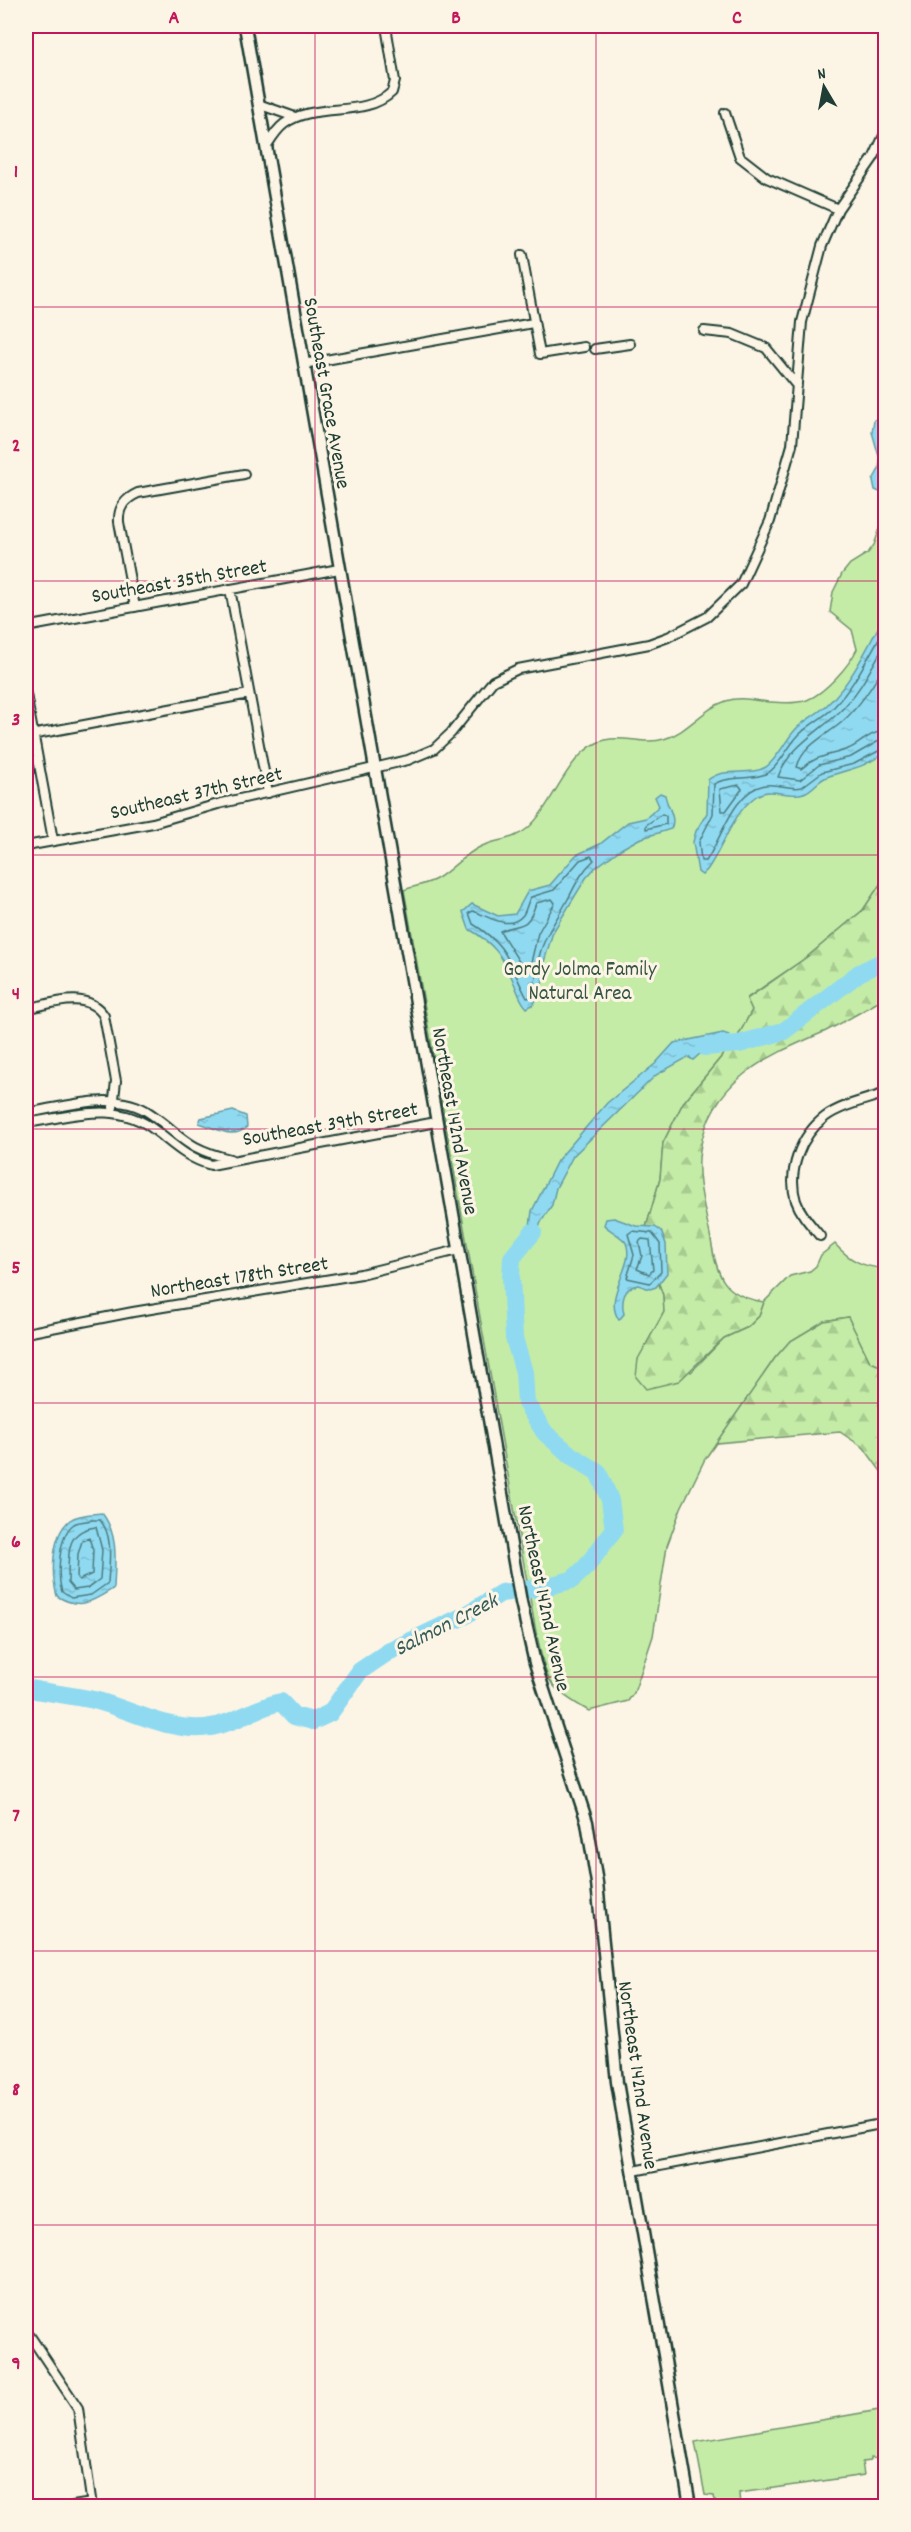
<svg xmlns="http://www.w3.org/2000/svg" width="911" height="2532" font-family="Dekko,sans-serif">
	<defs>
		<pattern id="forest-firs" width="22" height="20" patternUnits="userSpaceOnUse" patternTransform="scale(1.5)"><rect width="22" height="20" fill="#c4eca7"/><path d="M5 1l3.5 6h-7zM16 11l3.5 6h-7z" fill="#a8cb90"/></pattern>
		<pattern id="water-ripples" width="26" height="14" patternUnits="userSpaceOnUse" patternTransform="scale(1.5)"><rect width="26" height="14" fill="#90daf1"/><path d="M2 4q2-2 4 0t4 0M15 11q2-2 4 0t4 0" fill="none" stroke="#7cbccf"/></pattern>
	</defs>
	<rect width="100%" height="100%" fill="#fcf5e5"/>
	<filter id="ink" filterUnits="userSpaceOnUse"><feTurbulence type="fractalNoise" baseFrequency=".0167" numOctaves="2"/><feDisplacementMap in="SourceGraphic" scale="12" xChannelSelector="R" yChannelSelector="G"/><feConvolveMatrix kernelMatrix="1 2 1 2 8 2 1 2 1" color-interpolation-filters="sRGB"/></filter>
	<g filter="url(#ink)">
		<path fill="#c4eca7" stroke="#72946e" stroke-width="1.5" d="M885 514V877L863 910 807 957 747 998 752 1010 737 1038 683 1103 663 1143 660 1179 645 1231 646 1248 663 1295 664 1312 647 1343 691 1372 724 1338 748 1327 759 1316 764 1302 790 1276 810 1271 816 1266 821 1255 835 1244C851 1262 863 1266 885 1269V1368L870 1362 848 1317 824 1321 789 1342 775 1358 705 1459 681 1508 667 1546 653 1636 634 1693 628 1701 589 1711C543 1685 548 1681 536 1632L404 890C415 886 428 884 438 878 452 869 463 856 478 848 495 839 513 841 528 828 555 804 568 749 605 740 624 735 644 745 664 739 688 732 702 709 726 701 742 696 755 701 771 702 782 703 796 704 807 700 825 693 849 666 857 649L852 630 830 612 833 592 842 574 850 564 868 553 874 545Z
			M885 2409V2471L882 2459 870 2458V2461L862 2462 864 2475 739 2493 740 2506H716L714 2496 705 2495 695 2442Z"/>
		<path fill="url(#forest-firs)" stroke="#72946e" stroke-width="1.5" d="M885 877V998C866 1009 846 1021 826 1031 768 1056 711 1079 700 1150 695 1178 706 1212 711 1240 717 1277 724 1296 764 1302L759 1316 748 1327 724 1338 679 1381 646 1389 636 1377 638 1359 664 1312 663 1295 646 1248 645 1231 660 1179 663 1143 683 1103 737 1038 752 1010 747 999 807 957 863 910Z
			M848 1317 870 1362 885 1368V1477L864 1448 840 1432 716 1443 775 1358 789 1342 824 1321Z"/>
		<path fill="url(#water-ripples)" stroke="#639ba5" stroke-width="1.5" d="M881 416 886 418 884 494 875 490 873 480 879 469 880 460 872 432 874 420Z
			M885 615V752C863 769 851 768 827 777 818 780 813 790 804 793 787 799 771 785 755 797 732 814 723 848 707 870L702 875 698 872 693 842 696 831 707 813 708 780C724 766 750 777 766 767 778 758 785 741 795 730 804 720 818 714 828 704 854 679 868 645 885 615Z
			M660 793 665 795C667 807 677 817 671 829L639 839 621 849 595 868 586 878 553 932 544 962 542 987 534 1004 527 1008C520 1001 518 992 514 983 503 956 493 943 469 929L463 912 472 904 498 916 515 914 528 891 550 885 576 855 600 844 628 822 646 818 659 806 655 797Z
			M723 1033 729 1035 730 1047 700 1054 693 1060 688 1057 656 1075 573 1156 556 1188 552 1205 541 1222 536 1237 527 1252 517 1259 522 1238 530 1226 532 1211 557 1161 607 1103 655 1064 674 1043Z
			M233 1111 246 1116 247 1127C232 1141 215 1127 199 1123L201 1118Z
			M614 1218 636 1226 655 1227 661 1231 666 1244 667 1273 656 1287 650 1289 638 1285C623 1287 621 1302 624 1314L619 1320C602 1296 636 1265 626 1243 623 1237 610 1231 604 1225L606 1219Z
			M102 1513C119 1535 115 1561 114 1588 93 1601 80 1611 57 1596 51 1575 51 1535 70 1520 78 1514 93 1514 102 1513Z"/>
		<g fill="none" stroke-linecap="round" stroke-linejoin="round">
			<path stroke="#4c7c80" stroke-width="1.5" d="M886 626C869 655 856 684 833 708 822 719 807 725 797 737 787 748 780 765 768 773 752 781 730 775 714 784L713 814 699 842 701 861H706C722 838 733 791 765 785 778 783 790 790 802 787L822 772 854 764 886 747
				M886 642C872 667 858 696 835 716 815 734 788 749 778 777L800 780 819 765 851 757 877 742 886 740
				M886 662C875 683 860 706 842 722 826 736 803 745 797 767L801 769C816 755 830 756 848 749 861 744 870 731 886 731
				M739 785 742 789 726 811H722L720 789Z
				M662 814 666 816V824L646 829V825Z
				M591 856 594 860C581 872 576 884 568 899 557 920 543 936 538 961 535 974 537 984 531 997L527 998C509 964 509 946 473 924L469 913 473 911C488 916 509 932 523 915 527 909 527 902 531 897L554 890 580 860Z
				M552 899 555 903 538 933 529 971 526 973 500 931C520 922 527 932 536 903Z
				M632 1231 652 1233 660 1244 661 1272 650 1283 627 1278 634 1255 628 1234Z
				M642 1239 650 1240 653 1270 649 1274 637 1269 642 1256 639 1242Z
				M93 1520H100C114 1536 109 1563 108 1583L91 1595 71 1598 62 1592C57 1575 58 1535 74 1524 79 1521 88 1521 93 1520Z
				M96 1527 102 1550 100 1579 88 1588 74 1590 68 1583C69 1557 63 1531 96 1527Z
				M89 1538 93 1550 92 1574 79 1580 77 1578 78 1554 82 1541Z"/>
			<path stroke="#90daf1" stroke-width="18" d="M705 1047 739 1044 784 1031 859 973 886 960
				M26 1688C48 1693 71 1695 94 1700 130 1709 173 1734 211 1727 236 1723 256 1707 281 1702L294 1716 313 1721 330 1713 360 1671 388 1652 466 1615 501 1593 540 1588 572 1580 586 1567 614 1530 610 1500 598 1472 572 1456 545 1433 526 1403 524 1372 514 1338 511 1276 512 1258 533 1232"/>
			<g stroke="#1f3d34" stroke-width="12">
				<path id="street" d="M884 26 886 46
					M258 104 295 117
					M725 113 740 157 767 178 838 209
					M266 147C271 139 276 130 284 124 314 101 364 119 392 92L395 81 386 26
					M522 255 540 354 584 347
					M704 331 732 334 766 348 797 386
					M595 349 630 344
					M303 364 533 323
					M230 589 268 793
					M135 607 119 522C118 507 125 499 138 493L244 474
					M26 627 339 569
					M26 694 53 840
					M26 736 249 694
					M26 846 153 823 218 804 408 760 434 749 451 733 493 681 518 669 649 644 668 637 707 617 741 584 770 521 792 445 802 322 822 246 838 209 874 157 886 131
					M26 1009C51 1004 87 989 104 1016L116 1081 113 1107
					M26 1113C64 1107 116 1089 151 1114 185 1138 186 1148 230 1159
					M26 1123C71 1117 116 1099 156 1131 174 1145 188 1159 211 1165L436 1122
					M820 1236C811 1225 801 1215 796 1201 787 1172 800 1136 825 1117 841 1105 866 1100 886 1093
					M26 1333 133 1312 361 1274 458 1250
					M633 2171 886 2123
					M26 2330 78 2408 92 2506
					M73 2506 92 2503"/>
			</g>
			<g stroke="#1f3d34" stroke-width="15">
				<path id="secondary" d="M245 26 521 1602 535 1663 587 1822 597 1883 617 2082 690 2506"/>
			</g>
			<use href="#street" stroke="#fcf5e5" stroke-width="8"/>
			<use href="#secondary" stroke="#fcf5e5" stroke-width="10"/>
		</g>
	</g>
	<path fill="none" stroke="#c2185b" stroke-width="1.5" stroke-opacity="0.55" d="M315 26V2506M596 26V2506M26 307H886M26 581H886M26 855H886M26 1129H886M26 1403H886M26 1677H886M26 1951H886M26 2225H886"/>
	<g text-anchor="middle" stroke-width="6" stroke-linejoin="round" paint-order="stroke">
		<g font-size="21" fill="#1f3d34" stroke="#fcf5e5">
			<text transform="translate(328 393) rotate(80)" y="7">Southeast Grace Avenue</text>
			<text transform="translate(179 580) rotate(-10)" y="7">Southeast 35th Street</text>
			<text transform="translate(196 792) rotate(-13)" y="7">Southeast 37th Street</text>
			<text transform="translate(456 1121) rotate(80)" y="7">Northeast 142nd Avenue</text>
			<text transform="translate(330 1123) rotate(-10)" y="7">Southeast 39th Street</text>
			<text transform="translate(239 1276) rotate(-9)" y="7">Northeast 178th Street</text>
			<text transform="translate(545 1598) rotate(78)" y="7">Northeast 142nd Avenue</text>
			<text transform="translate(639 2075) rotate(82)" y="7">Northeast 142nd Avenue</text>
		</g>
		<g font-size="21" fill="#385745" stroke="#fcf5e5">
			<text x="580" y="975">Gordy Jolma Family<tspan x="580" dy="24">Natural Area</tspan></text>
		</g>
		<g font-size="22" font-style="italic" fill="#365c5a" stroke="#fcf5e5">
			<text transform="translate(445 1623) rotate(-27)" y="8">Salmon Creek</text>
		</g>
	</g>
	<rect width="911" height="2532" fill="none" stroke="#fcf5e5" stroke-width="66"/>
	<g transform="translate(824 87) rotate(350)" stroke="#fcf5e5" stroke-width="4.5" paint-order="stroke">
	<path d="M0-4.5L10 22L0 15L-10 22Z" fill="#1f3d34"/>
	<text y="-9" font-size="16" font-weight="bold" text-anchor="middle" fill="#1f3d34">N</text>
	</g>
	<rect x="33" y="33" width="845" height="2466" fill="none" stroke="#c2185b" stroke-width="2"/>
	<g font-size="20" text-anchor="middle" font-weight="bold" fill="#c2185b">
		<text x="174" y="23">A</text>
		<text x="456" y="23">B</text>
		<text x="737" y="23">C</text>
		<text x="16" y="177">1</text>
		<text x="16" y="451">2</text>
		<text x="16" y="725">3</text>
		<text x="16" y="999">4</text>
		<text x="16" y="1273">5</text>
		<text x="16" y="1547">6</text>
		<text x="16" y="1821">7</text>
		<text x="16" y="2095">8</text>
		<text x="16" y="2369">9</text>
	</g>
</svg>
